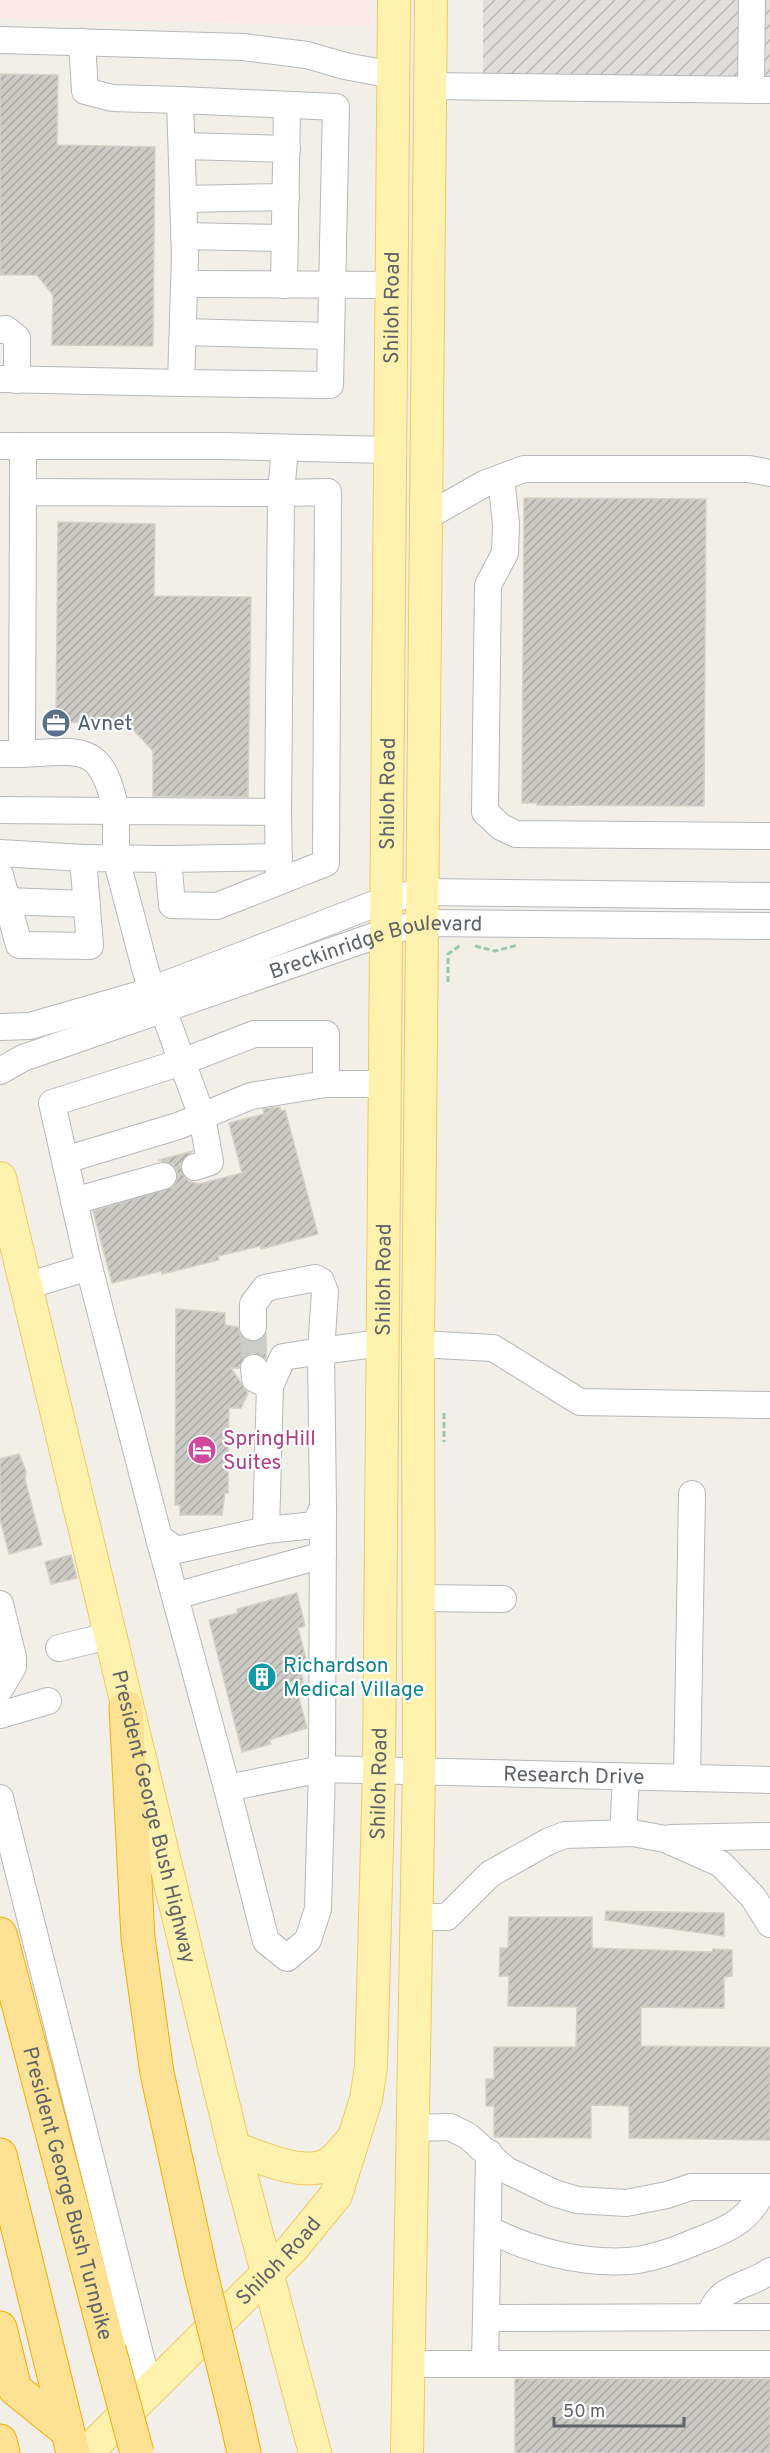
<svg xmlns="http://www.w3.org/2000/svg" width="770" height="2453" font-family="Overpass,sans-serif">
	<defs>
		<pattern id="industrial-furrows" width="10" height="10" patternUnits="userSpaceOnUse" patternTransform="scale(1.5)"><rect width="10" height="10" fill="#e0deda"/><path d="M-1 1l2-2M0 10L10 0M9 11l2-2" fill="none" stroke="#b9b8b5"/></pattern>
		<pattern id="building-hatch" width="6" height="6" patternUnits="userSpaceOnUse" patternTransform="scale(1.5)"><rect width="6" height="6" fill="#cccac5"/><path d="M-1 1l2-2M0 6l6-6M5 7l2-2" fill="none" stroke="#a9a8a4"/></pattern>
	</defs>
	<rect width="100%" height="100%" fill="#f1efe8"/>
	<path fill="url(#industrial-furrows)" d="M483 0H770V85L483 88Z"/>
	<path fill="#fce8e6" d="M0 0H371V26L0 19Z"/>
	<path fill="url(#building-hatch)" stroke="#d6d1c6" stroke-width="1.5" d="M0 74 58 75 57 145 155 147 153 346 52 345 53 295 37 275H0Z
		M524 498 706 499 704 806 537 805V803H522Z
		M58 522 155 524 154 596 251 597 248 797 153 796V751L127 723 56 722Z
		M280 1107 281 1111 285 1110 318 1234 261 1249 260 1246 218 1256 219 1260 162 1274 161 1271 112 1283 93 1211 173 1187 177 1180V1171L173 1165 159 1160 192 1151 180 1165 185 1178 191 1182 199 1184 242 1173 229 1123 264 1114 263 1109Z
		M176 1309 225 1313V1325L238 1327 240 1335 246 1340H260L266 1334V1359L252 1353 245 1356 239 1368H231L248 1393 241 1408H229L228 1493H225L222 1515H180V1505H175Z
		M19 1454 26 1471 25 1479 42 1545 9 1554 0 1519V1459Z
		M71 1555 77 1578 51 1584 45 1562Z
		M297 1593 305 1626 298 1628 306 1659 298 1661 306 1693 298 1694 307 1728 269 1740 271 1744 242 1752 209 1620 238 1613 237 1609Z
		M606 1911 724 1913V1936L605 1920Z
		M509 1917H592V1948L712 1952 713 1949 732 1950V1976L724 1977V2008L641 2007V2046L770 2047V2140L629 2138V2106L591 2105V2138L494 2137V2106H486V2079H494V2047H576L577 2007 508 2006 509 1976H499L500 1948H508Z
		M515 2379H770V2453H515Z"/>
	<g fill="none" stroke-linecap="round" stroke-linejoin="round">
		<path stroke="#ccccc8" stroke-width="26" stroke-dasharray="26 13" stroke-linecap="butt" d="M253 1327 254 1368"/>
		<g stroke="#b5b8bc" stroke-width="28">
			<g id="minor">
				<path d="M0 40 243 47 307 55 345 66 393 75"/>
				<path d="M82 42 85 91 112 98 180 100 185 256 181 383 330 385 336 107 180 100"/>
				<path d="M430 86 770 90"/>
				<path d="M751 90 752 0"/>
				<path d="M183 146 287 149"/>
				<path d="M184 199 286 197"/>
				<path d="M184 236 285 238"/>
				<path d="M184 284 390 285"/>
				<path d="M284 285 287 105"/>
				<path d="M0 330 6 329 17 338V380"/>
				<path d="M183 332 331 336"/>
				<path d="M0 379 181 383"/>
				<path d="M0 446H223L389 450"/>
				<path d="M501 478 506 524 505 553 488 585 485 812 501 827 516 834 770 836"/>
				<path d="M23 492V446"/>
				<path d="M426 517 484 484 524 469H749L770 473"/>
				<path d="M0 754H22L23 492 281 493 278 812 116 811V858L145 968 151 988 163 1009 182 1062 52 1103 89 1267 26 1286"/>
				<path d="M0 810 116 811C102 742 82 751 22 754"/>
				<path d="M278 812 279 875"/>
				<path d="M0 853 83 858"/>
				<path d="M168 859 279 857"/>
				<path d="M0 875 19 945 90 946 83 858 168 859 172 905 217 906 326 863 328 492 281 493 285 448"/>
				<path d="M6 901 87 904"/>
				<path d="M0 1027 30 1026 141 994 385 900 421 892 770 896"/>
				<path id="s1" d="M0 1071 23 1058 386 932 422 923 770 926"/>
				<path d="M65 1160 178 1126 251 1096 326 1084"/>
				<path d="M195 1167 210 1162 202 1116 182 1062 254 1034H326V1084H384"/>
				<path d="M74 1201 163 1176"/>
				<path d="M89 1267 159 1538 177 1550 266 1530 315 1525 323 1507 321 1351 381 1343"/>
				<path d="M253 1327V1304L265 1288 315 1278 321 1281 325 1292 321 1351 283 1357 270 1386 266 1530"/>
				<path d="M418 1344 493 1348 580 1402 770 1405"/>
				<path d="M254 1368 255 1379 270 1386"/>
				<path id="s2" d="M323 1507 322 1769 318 1909 308 1940 287 1958 266 1941 227 1788 322 1769 770 1780"/>
				<path d="M159 1538 227 1788"/>
				<path d="M175 1596 323 1555"/>
				<path d="M419 1598 503 1599"/>
				<path d="M0 1604 13 1657V1667L0 1689"/>
				<path d="M59 1648 96 1639"/>
				<path d="M0 1715 48 1701"/>
				<path d="M687 1778 692 1494"/>
				<path d="M0 1798 146 2378"/>
				<path d="M623 1833 626 1777"/>
				<path d="M671 1838 770 1836"/>
				<path d="M416 1917H447L490 1874 549 1841 565 1835 633 1833 665 1839 721 1864 753 1897 770 1924"/>
				<path d="M413 2128 450 2127 468 2136 506 2170 554 2193 577 2200 626 2203 667 2195 691 2187H770"/>
				<path d="M489 2153 486 2318 770 2317"/>
				<path d="M488 2229C531 2251 581 2264 629 2261 653 2259 678 2249 700 2240 730 2229 752 2218 764 2187"/>
				<path d="M710 2317C716 2286 748 2287 770 2271"/>
				<path d="M485 2363 486 2318"/>
				<path d="M409 2364H770"/>
			</g>
		</g>
		<g stroke="#f2c960" stroke-width="34">
			<g id="major">
				<path id="s3" d="M0 1178 234 2148 315 2453"/>
				<path d="M234 2148C257 2156 304 2178 328 2164 337 2159 346 2146 354 2138"/>
				<path id="s4" d="M86 2453 292 2249 336 2195 366 2099 371 2067 379 1771 394 0"/>
				<path d="M407 2453 419 1772 418 1344 431 0"/>
			</g>
		</g>
		<g stroke="#f9ab00" stroke-width="35">
			<g id="highway">
				<path d="M126 1707 138 1938 157 2073 201 2274"/>
				<path id="s5" d="M0 1934 109 2349"/>
				<path d="M0 2155 73 2453"/>
				<path d="M0 2328 15 2389 67 2431"/>
				<path d="M237 2421 244 2453"/>
				<path d="M0 2441 3 2453"/>
			</g>
		</g>
		<path stroke="#9cc7a9" stroke-width="3" stroke-dasharray="6 3" stroke-linecap="butt" d="M475 946 495 951 518 945
			M448 982V954L461 945
			M444 1413V1442"/>
		<use href="#minor" stroke="#fff" stroke-width="26"/>
		<use href="#major" stroke="#fff2af" stroke-width="32"/>
		<use href="#highway" stroke="#fde293" stroke-width="33"/>
		<g stroke="#f9ab00" stroke-width="35" stroke-linecap="butt">
			<path id="highway-bridge" d="M201 2274 237 2421
				M109 2349 137 2453"/>
		</g>
		<use href="#highway-bridge" stroke="#fde293" stroke-width="33"/>
	</g>
	<defs>
		<g id="office-disc" transform="scale(1.5)"><circle r="9.5" fill="#5c6f8a" stroke="#fff"/><path d="M-6-3h4V-5.5h4V-3h4V5H-6ZM-1-4.5V-3h2v-1.5ZM-6 0V1H6V0Z" fill="#fff"/></g>
		<g id="hotel-disc" transform="scale(1.5)"><circle r="9.5" fill="#d1479c" stroke="#fff"/><path d="M-6-4.5h1.5V1H6V5H4.5V3h-9V5H-6ZM-4 0a1.8 1.8 0 1 1 3.6 0ZM.5 0V-2.5h3Q6-2.5 6 0Z" fill="#fff"/></g>
		<g id="building-disc" transform="scale(1.5)"><circle r="9.5" fill="#0f9aa8" stroke="#fff"/><path d="M-4-6H4V6H1V3H-1V6H-4ZM-2.5-4.3h1.7v1.8h-1.7ZM.8-4.3h1.7v1.8H.8ZM-2.5-1h1.7V.8h-1.7ZM.8-1h1.7V.8H.8Z" fill="#fff"/></g>
	</defs>
	<g fill-rule="evenodd">
		<use href="#office-disc" x="56" y="723"/>
		<use href="#hotel-disc" x="202" y="1450"/>
		<use href="#building-disc" x="262" y="1677"/>
	</g>
	<g text-anchor="middle" stroke-width="4.5" stroke-linejoin="round" paint-order="stroke">
		<g font-size="21" fill="#5f6368" stroke="#fff">
			<text dy="7" stroke="none"><textPath href="#s4" startOffset="2252">Shiloh Road</textPath></text>
			<text dy="7" stroke="none"><textPath href="#s4" startOffset="1766">Shiloh Road</textPath></text>
			<text dy="7" stroke="none"><textPath href="#s1" startOffset="398">Breckinridge Boulevard</textPath></text>
			<text dy="7" stroke="none"><textPath href="#s4" startOffset="1280">Shiloh Road</textPath></text>
			<text dy="7" stroke="none"><textPath href="#s2" startOffset="996">Research Drive</textPath></text>
			<text dy="7" stroke="none"><textPath href="#s4" startOffset="776">Shiloh Road</textPath></text>
			<text dy="7" stroke="none"><textPath href="#s3" startOffset="657">President George Bush Highway</textPath></text>
			<text dy="7" stroke="none"><textPath href="#s5" startOffset="268">President George Bush Turnpike</textPath></text>
			<text dy="7" stroke="none"><textPath href="#s4" startOffset="272">Shiloh Road</textPath></text>
		</g>
		<g font-size="21" fill="#4e5e75" stroke="#fff" text-anchor="start">
			<text x="77" y="730">Avnet</text>
		</g>
		<g font-size="21" fill="#b23c85" stroke="#fff" text-anchor="start">
			<text x="223" y="1445">SpringHill<tspan x="223" dy="24">Suites</tspan></text>
		</g>
		<g font-size="21" fill="#0d838f" stroke="#fff" text-anchor="start">
			<text x="283" y="1672">Richardson<tspan x="283" dy="24">Medical Village</tspan></text>
		</g>
	</g>
	<path d="M554 2417v9h130v-9" fill="none" stroke="#5f6368" stroke-width="3"/>
	<text x="563" y="2417" font-size="18" fill="#5f6368" stroke="#ffffff" stroke-width="4.5" paint-order="stroke">50 m</text>
</svg>
